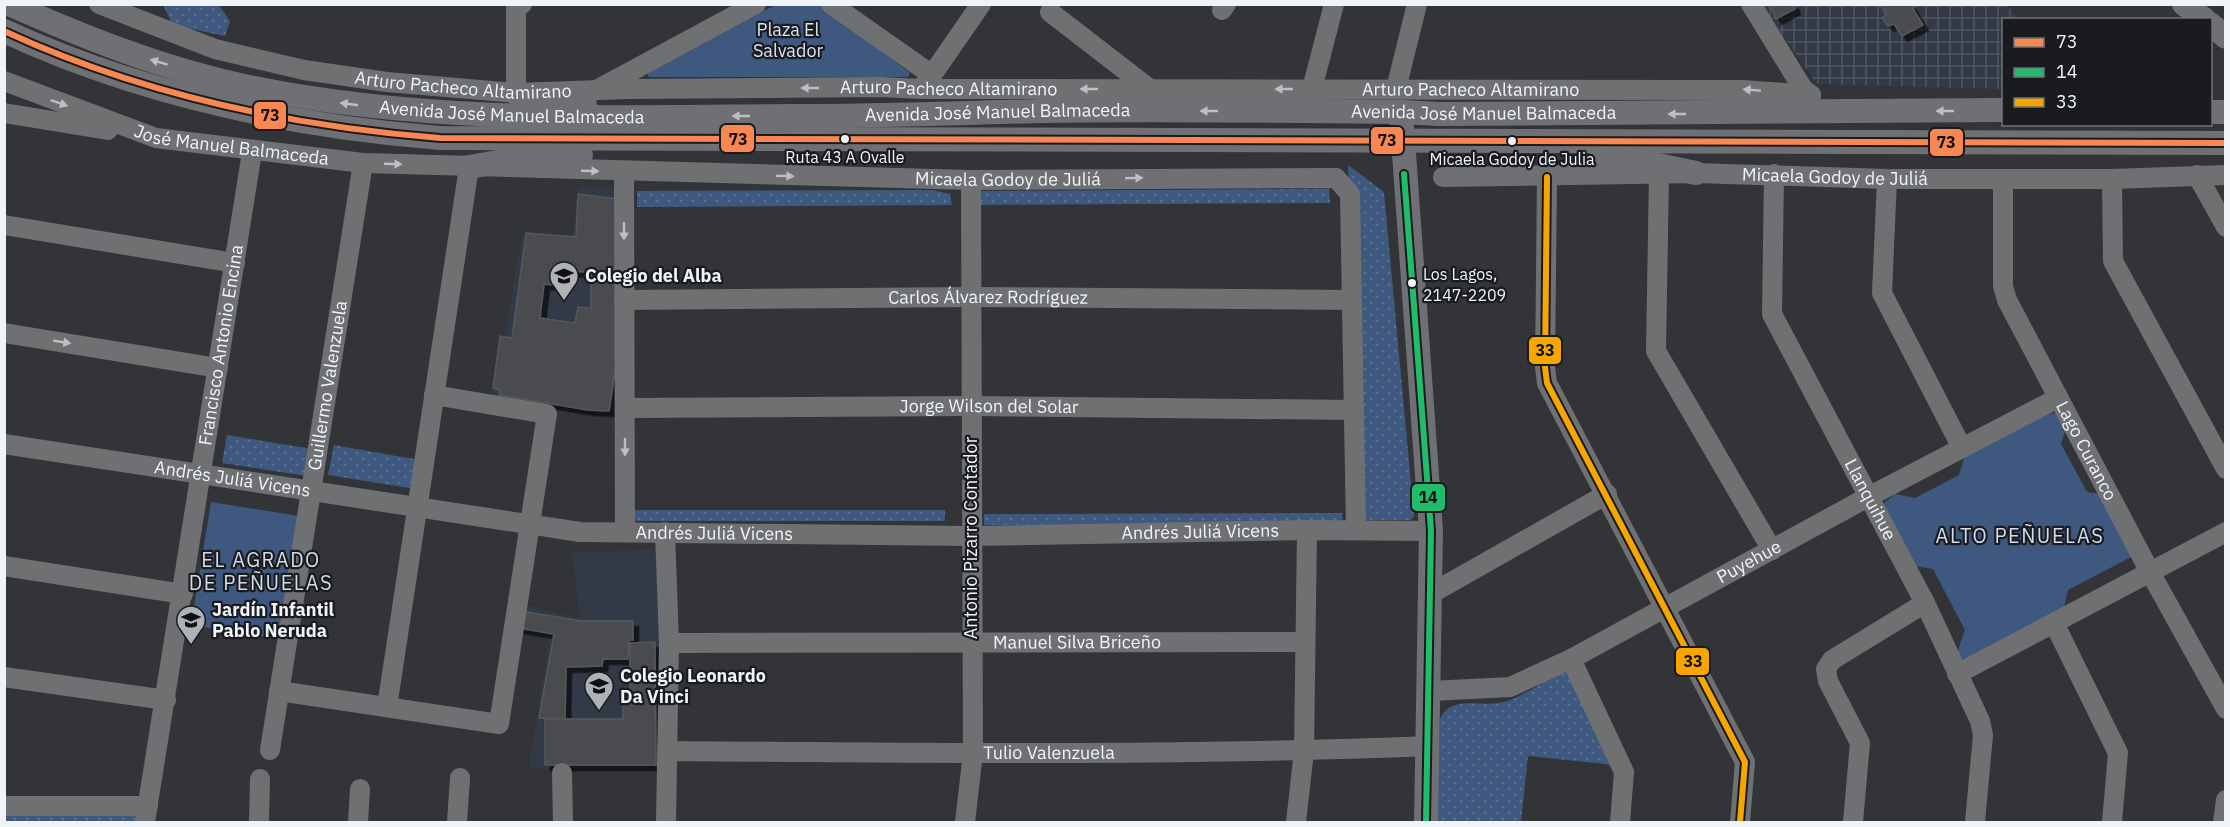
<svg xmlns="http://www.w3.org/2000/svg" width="2230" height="827" font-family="'IBM Plex Sans',sans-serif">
	<defs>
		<pattern id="industrial-grid" width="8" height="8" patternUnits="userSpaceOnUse" patternTransform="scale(1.5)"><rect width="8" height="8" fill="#323a47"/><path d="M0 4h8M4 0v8" fill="none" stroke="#505762"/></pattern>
		<pattern id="grass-dots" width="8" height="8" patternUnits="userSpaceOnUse" patternTransform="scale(1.5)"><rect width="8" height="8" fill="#3e5880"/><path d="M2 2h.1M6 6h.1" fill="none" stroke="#5a7193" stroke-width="1.8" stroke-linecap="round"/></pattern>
		<filter id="shadow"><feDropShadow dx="5.5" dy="5.5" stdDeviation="0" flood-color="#0009"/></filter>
	</defs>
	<rect width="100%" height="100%" fill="#323438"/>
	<path fill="#323a47" d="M579 186 616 189 621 412 492 397 500 336H505L522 233 572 236Z
		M659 549 661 767H529L549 639 516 633 520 604 580 618 572 553Z"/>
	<path fill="url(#industrial-grid)" d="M1761 5H2006L2019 19 2004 20 2003 89 1817 84Z"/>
	<path fill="url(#grass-dots)" d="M163 5H219L230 21 225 36 173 25Z
		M1348 165 1384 192 1414 516 1411 520H1363Z
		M1329 189 1330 203 978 205V191Z
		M932 190 950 194 952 205 637 207V191Z
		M227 435 312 449 307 476 222 463Z
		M334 445 419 460 415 489 328 475Z
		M633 510H945V521H633Z
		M1342 513 1343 524 984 525V514Z
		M1567 668 1615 765 1528 756 1521 822H1437L1440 719C1451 694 1482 708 1504 702 1523 697 1549 678 1567 668Z
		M5 811 137 812 135 822H5Z"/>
	<path fill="#3e5880" d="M777 4 820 5 910 73 908 77H648V73Z
		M2054 413 2060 415 2067 425 2061 444 2087 492 2102 494 2135 555 2068 590 2064 607 1968 660 1961 659 1957 653 1965 630 1933 569 1911 565 1884 514V503L1895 494 1915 498 1959 475 1964 458 2046 414Z
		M211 502 299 516 280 639 191 625Z"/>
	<path fill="#4a4c50" stroke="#56585b" stroke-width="1.5" fill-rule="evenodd" filter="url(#shadow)" d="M1769 4H1793L1795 9 1776 19Z
		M1880 4H1910L1923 25 1902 36 1894 24 1888 26 1882 18 1886 15Z
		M578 194 617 199 619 344 609 411 588 410 499 395V390L493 388 500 336 512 338 526 233 576 237ZM555 271 591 272V308L578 307 575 323 540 318 544 284 554 285Z
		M521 611 581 621H633V640H629L628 659H603L602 666 566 667 565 719 539 718 554 634 518 628Z
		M655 642 656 765H545V719H623V697H630V643Z"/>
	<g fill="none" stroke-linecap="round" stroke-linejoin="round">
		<g stroke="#6f7072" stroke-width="20">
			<path id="s1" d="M99 4 215 49 304 70 387 82 516 93 628 89 880 87 921 89 1743 90 1811 95"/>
			<path d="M831 4 932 75 921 89"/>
			<path d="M1751 4 1803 89 1811 95"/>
			<path d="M1222 10 1226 4"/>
			<path d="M1050 12 1151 90"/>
			<path d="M932 75 981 4"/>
			<path id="s2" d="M4 81 156 138 363 163 971 180 1336 178 1350 194 1356 530"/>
			<path d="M600 88 756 4"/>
			<path d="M1312 89 1334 4"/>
			<path d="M1396 89 1417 4"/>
			<path d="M516 93V8L522 4"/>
			<path d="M4 113 108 130"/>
			<path d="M624 172 625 532"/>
			<path d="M1659 174 1656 351 1772 550"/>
			<path id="s3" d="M1774 174 1772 314 1925 603 1980 721 1983 735 1975 822"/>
			<path d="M2197 175 2226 227"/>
			<path id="s4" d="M1443 177 1696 173 1887 179H2112L2226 175"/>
			<path d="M1547 177 1545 367 1547 383 1745 762 1740 822"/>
			<path d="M1887 179 1882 293 1962 448"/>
			<path id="s5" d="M2003 179V286L2007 300 2150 572 2226 709"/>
			<path d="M2112 179 2113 261 2226 469"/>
			<path d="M4 225 235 263"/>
			<path id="s6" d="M624 300 971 297 1352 300"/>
			<path d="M4 333 218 368"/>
			<path id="s7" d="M625 408 971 406 1354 410"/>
			<path id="s8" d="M4 444 580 532 971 536 1307 530 1431 531"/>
			<path d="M665 532 669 643 666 822"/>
			<path d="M4 566 183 594"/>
			<path d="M1432 593 1607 494"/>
			<path d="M2054 623 2118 753 2112 822"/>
			<path id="s9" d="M669 643 1305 642"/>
			<path d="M1571 659 1624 772 1620 822"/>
			<path d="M1957 674 2226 532"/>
			<path d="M4 677 166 700"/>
			<path d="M279 691 499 724 547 414 434 395"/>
			<path id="s10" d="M1430 691 1510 687 1571 659 1868 497 2058 398"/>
			<path d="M387 707 469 167"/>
			<path id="s11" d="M270 750 363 163"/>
			<path id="s12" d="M668 751C922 753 1176 756 1429 746"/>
			<path d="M562 773 563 822"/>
			<path d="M4 806H148"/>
			<path id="s13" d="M145 822 252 152"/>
			<path d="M259 822 260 779"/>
			<path d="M358 822 360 789"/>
			<path d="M457 822 460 778"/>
			<path d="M965 822 973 753 971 180"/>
			<path d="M1296 822 1304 751 1307 530"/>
			<path d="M1853 822 1860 743 1828 681 1826 669 1832 660 1925 603"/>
			<path d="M2223 822 2226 800"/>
		</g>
		<g stroke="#6f7074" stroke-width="24">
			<path id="s14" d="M9 4C86 38 166 70 249 87 428 124 611 117 793 116 876 116 958 113 1041 111 1161 109 1282 111 1402 112L1439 114 2004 110"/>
			<path d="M2184 4 2205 20"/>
			<path d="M2210 24 2226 37"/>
			<path d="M4 31C142 95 289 126 440 138L2226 143"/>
			<path d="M516 93 585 105"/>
			<path d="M2210 112H2226"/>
			<path d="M1402 126 1431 531 1426 822"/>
			<path d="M1601 153 1696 173"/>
			<path d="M469 167 521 158 581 155"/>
		</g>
		<g stroke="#191b1f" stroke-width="10">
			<path id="bus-1" d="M4 31C142 95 289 126 440 138L2226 143"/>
		</g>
		<g stroke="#191b1f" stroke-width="10">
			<path id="bus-2" d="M1404 174 1431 531 1426 822"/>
		</g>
		<g stroke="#191b1f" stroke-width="10">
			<path id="bus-3" d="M1547 177 1545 367 1547 383 1745 762 1740 822"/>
		</g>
		<use href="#bus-1" stroke="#f88751" stroke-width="6"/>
		<use href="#bus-2" stroke="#20bc6c" stroke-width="6"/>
		<use href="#bus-3" stroke="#f7a600" stroke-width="6"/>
	</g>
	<defs><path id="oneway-solid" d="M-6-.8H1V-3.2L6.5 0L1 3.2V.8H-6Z" transform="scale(1.5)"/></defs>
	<g fill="#bcbfc4">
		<use href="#oneway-solid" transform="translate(159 62) rotate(-163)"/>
		<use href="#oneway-solid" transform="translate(349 104) rotate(-172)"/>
		<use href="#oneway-solid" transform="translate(1209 111) rotate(180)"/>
		<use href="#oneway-solid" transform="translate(1945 111) rotate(180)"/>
		<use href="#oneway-solid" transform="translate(1677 114) rotate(180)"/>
		<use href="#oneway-solid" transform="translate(741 116) rotate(180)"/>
	</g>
	<g fill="#bcbfc3">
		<use href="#oneway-solid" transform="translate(810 88) rotate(180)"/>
		<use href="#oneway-solid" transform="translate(1089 89) rotate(-180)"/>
		<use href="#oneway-solid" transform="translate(1284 89) rotate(180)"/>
		<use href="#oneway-solid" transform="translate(1752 90) rotate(-176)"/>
		<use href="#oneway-solid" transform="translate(59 103) rotate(19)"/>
		<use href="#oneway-solid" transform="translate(393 164) rotate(2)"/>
		<use href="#oneway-solid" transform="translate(590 171) rotate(2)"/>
		<use href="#oneway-solid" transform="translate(785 176) rotate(1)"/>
		<use href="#oneway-solid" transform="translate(1134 178) rotate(-1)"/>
		<use href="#oneway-solid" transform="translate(624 231) rotate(90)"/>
		<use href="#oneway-solid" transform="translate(62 342) rotate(9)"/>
		<use href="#oneway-solid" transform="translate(625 447) rotate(90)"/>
	</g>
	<defs>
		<g id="school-pin" transform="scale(1.5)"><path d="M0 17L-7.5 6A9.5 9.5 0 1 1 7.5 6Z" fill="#aeb1b5" stroke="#191b1f"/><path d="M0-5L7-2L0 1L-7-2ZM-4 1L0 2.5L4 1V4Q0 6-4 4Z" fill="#111"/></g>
	</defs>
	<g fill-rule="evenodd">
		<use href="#school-pin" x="564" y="276"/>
		<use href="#school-pin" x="191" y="620"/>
		<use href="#school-pin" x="599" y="686"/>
	</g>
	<g fill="#f0f4f9" stroke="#191b1f" stroke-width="2">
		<circle cx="845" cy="139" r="5"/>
		<circle cx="1512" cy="141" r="5"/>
		<circle cx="1412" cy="283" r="5"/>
	</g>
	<g text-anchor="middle" stroke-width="4.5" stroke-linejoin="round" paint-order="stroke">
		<g font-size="16" fill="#f0f4f9" stroke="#191b1f">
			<text x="845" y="163">Ruta 43 A Ovalle</text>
			<text x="1512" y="165">Micaela Godoy de Julia</text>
			<text x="1423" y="280" text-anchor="start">Los Lagos,<tspan x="1423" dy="21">2147-2209</tspan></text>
		</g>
		<g font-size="18" fill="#dae4f3" stroke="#191b1f">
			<text x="788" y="36">Plaza El<tspan x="788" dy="21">Salvador</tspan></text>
		</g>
		<g font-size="18" fill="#f0f4f9" stroke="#191b1f">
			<text dy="6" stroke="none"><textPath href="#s1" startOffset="376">Arturo Pacheco Altamirano</textPath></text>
			<text dy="6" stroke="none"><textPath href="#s1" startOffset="862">Arturo Pacheco Altamirano</textPath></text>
			<text dy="6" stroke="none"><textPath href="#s1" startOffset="1384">Arturo Pacheco Altamirano</textPath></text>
			<text dy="6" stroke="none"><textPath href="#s14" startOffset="519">Avenida José Manuel Balmaceda</textPath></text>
			<text dy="6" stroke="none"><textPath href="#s14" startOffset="1491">Avenida José Manuel Balmaceda</textPath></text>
			<text dy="6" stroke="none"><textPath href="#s14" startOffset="1005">Avenida José Manuel Balmaceda</textPath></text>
			<text dy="6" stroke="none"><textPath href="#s2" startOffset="238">José Manuel Balmaceda</textPath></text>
			<text dy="6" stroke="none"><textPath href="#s4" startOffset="392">Micaela Godoy de Juliá</textPath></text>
			<text dy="6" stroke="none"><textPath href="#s2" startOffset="1016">Micaela Godoy de Juliá</textPath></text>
			<text dy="6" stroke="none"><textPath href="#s6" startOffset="364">Carlos Álvarez Rodríguez</textPath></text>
			<text dy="6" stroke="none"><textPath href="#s13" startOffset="483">Francisco Antonio Encina</textPath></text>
			<text dy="6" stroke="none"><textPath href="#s11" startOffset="369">Guillermo Valenzuela</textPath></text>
			<text dy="6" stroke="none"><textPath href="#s7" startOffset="364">Jorge Wilson del Solar</textPath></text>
			<text dy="6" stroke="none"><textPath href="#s5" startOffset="292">Lago Curanco</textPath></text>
			<text dy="6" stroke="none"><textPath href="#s8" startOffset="231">Andrés Juliá Vicens</textPath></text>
			<text dy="6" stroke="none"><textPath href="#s3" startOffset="350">Llanquihue</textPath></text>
			<text dy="6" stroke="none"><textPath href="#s8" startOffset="1203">Andrés Juliá Vicens</textPath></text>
			<text dy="6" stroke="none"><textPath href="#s8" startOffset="717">Andrés Juliá Vicens</textPath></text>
			<text transform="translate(971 538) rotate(-90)" y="6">Antonio Pizarro Contador</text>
			<text dy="6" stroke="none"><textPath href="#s10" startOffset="350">Puyehue</textPath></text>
			<text dy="6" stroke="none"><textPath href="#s9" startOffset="408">Manuel Silva Briceño</textPath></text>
			<text dy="6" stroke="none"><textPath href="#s12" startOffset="381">Tulio Valenzuela</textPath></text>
		</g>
		<g font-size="18" font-weight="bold" fill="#f0f4f9" stroke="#191b1f" text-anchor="start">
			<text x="585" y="282">Colegio del Alba</text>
			<text x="212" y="616">Jardín Infantil<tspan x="212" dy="21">Pablo Neruda</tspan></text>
			<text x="620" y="682">Colegio Leonardo<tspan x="620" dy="21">Da Vinci</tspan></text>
		</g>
		<g font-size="20" letter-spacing="1.5" fill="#d5dce7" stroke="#191b1f">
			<text x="2020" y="543">ALTO PEÑUELAS</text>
			<text x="261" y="567">EL AGRADO<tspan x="261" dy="23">DE PEÑUELAS</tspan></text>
		</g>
	</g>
	<g stroke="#191b1f" stroke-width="2">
		<rect x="253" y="101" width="34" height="29" rx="6" fill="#f88751"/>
		<rect x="720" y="124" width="35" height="29" rx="6" fill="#f88751"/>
		<rect x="1370" y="126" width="34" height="29" rx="6" fill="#f88751"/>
		<rect x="1929" y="128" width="35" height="29" rx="6" fill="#f88751"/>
		<rect x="1528" y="336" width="34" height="29" rx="6" fill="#f7a600"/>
		<rect x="1411" y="483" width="35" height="29" rx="6" fill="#20bc6c"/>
		<rect x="1675" y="647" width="35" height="29" rx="6" fill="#f7a600"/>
	</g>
	<g font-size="16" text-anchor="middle" font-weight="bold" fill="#111">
		<text x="270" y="121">73</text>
		<text x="738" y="145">73</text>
		<text x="1387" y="146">73</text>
		<text x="1946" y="148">73</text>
		<text x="1545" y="356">33</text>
		<text x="1428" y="503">14</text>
		<text x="1693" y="667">33</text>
	</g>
	<rect width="2230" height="827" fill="none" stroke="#f0f4f9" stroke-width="12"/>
	<rect x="2002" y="18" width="210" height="108" fill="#191b1f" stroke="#6f7276" stroke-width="1.5"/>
	<rect x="2014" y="38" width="30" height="9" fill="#f88751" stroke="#6f7276" stroke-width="1.5"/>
	<text x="2056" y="48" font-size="18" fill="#f0f4f9">73</text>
	<rect x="2014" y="68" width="30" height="9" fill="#20bc6c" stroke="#6f7276" stroke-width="1.5"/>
	<text x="2056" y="78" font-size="18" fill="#f0f4f9">14</text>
	<rect x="2014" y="98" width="30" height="9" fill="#f7a600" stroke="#6f7276" stroke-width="1.5"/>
	<text x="2056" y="108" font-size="18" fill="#f0f4f9">33</text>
</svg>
